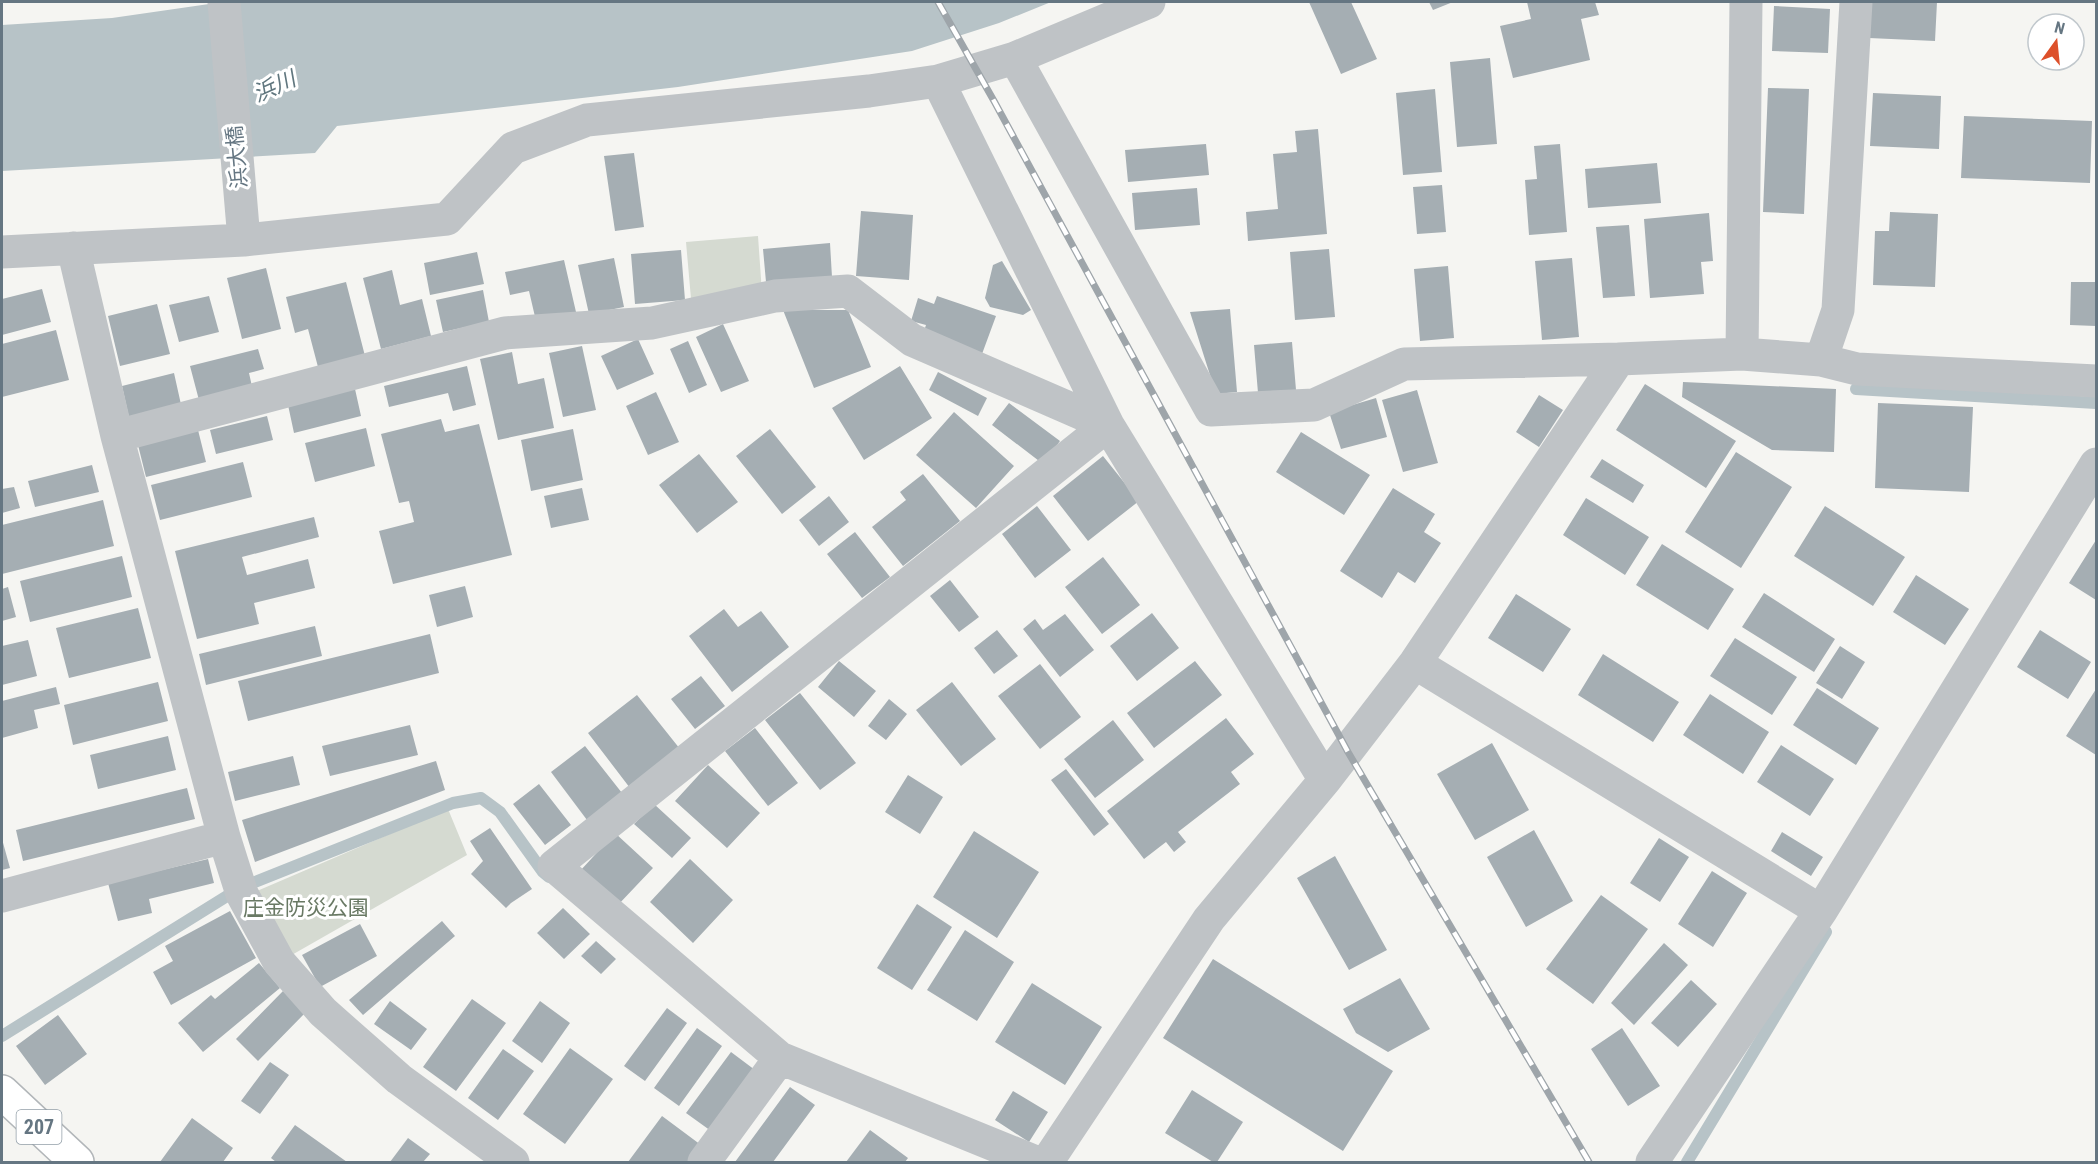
<svg xmlns="http://www.w3.org/2000/svg" width="2098" height="1164" font-family="'Roboto Condensed','Noto Sans JP',sans-serif">
	<rect width="100%" height="100%" fill="#f5f5f2"/>
	<path fill="#d5dad1" d="M758 236 762 293 692 310 686 242Z
		M448 809 467 855 290 956 257 891Z"/>
	<path fill="#b7c3c7" d="M223 2H1051L999 23 912 51 678 87 337 126 315 153 2 171V25L112 18Z"/>
	<g fill="none" stroke-linecap="round" stroke-linejoin="round">
		<path stroke="#b7c3c7" stroke-width="12" d="M1856 389 2096 403
			M2 1036 240 888 453 803 481 798 500 812 543 872 549 877
			M1687 1162 1826 932"/>
	</g>
	<path fill="#a5aeb3" d="M1309 2H1351L1377 59 1341 74Z
		M1429 2H1453L1433 10Z
		M1527 2H1595L1599 15 1581 19 1590 60 1513 78 1500 26 1531 19Z
		M1871 2H1937L1935 41 1869 38Z
		M1774 6 1830 9 1828 53 1772 51Z
		M1490 58 1497 144 1457 147 1450 62Z
		M1768 88 1809 89 1804 214 1763 212Z
		M1435 89 1442 172 1403 175 1396 93Z
		M1873 93 1941 96 1939 149 1870 146Z
		M1964 116 2092 121 2090 183 1961 178Z
		M1318 129 1327 234 1248 241 1246 212 1278 209 1273 154 1297 152 1295 131Z
		M1206 144 1209 175 1128 182 1125 150Z
		M1560 144 1567 232 1529 235 1525 180 1537 179 1534 146Z
		M634 153 644 227 615 231 604 156Z
		M1657 163 1661 203 1588 208 1585 169Z
		M1442 185 1446 232 1417 234 1413 187Z
		M1197 188 1200 225 1135 230 1132 193Z
		M861 211 913 215 909 280 856 276Z
		M1890 212 1938 214 1935 287 1873 285 1875 231H1889Z
		M1709 213 1713 261 1701 262 1704 294 1650 298 1644 219Z
		M1629 225 1635 296 1603 298 1596 227Z
		M830 243 832 277 766 282 763 249Z
		M1329 249 1335 317 1295 320 1290 252Z
		M681 250 685 300 635 304 631 254Z
		M477 252 484 284 430 295 424 263Z
		M614 258 624 307 589 314 578 265Z
		M1572 258 1579 337 1542 340 1535 261Z
		M564 260 576 312 536 321 529 291 510 295 505 272Z
		M1002 261 1031 310 1023 315 990 307 985 298 993 265Z
		M1448 266 1454 338 1420 341 1414 269Z
		M266 268 281 329 242 339 227 278Z
		M392 270 400 305 422 299 431 336 381 349 363 278Z
		M346 282 365 356 318 367 308 329 295 333 286 297Z
		M2071 282H2096V326L2070 325Z
		M42 289 51 322 2 335V299Z
		M483 290 489 322 443 332 436 300Z
		M209 296 219 332 179 342 169 305Z
		M937 296 996 316 982 354 923 334 926 325 911 321 918 298 934 304Z
		M157 304 170 354 120 366 108 316Z
		M1230 309 1237 392 1216 394 1190 312Z
		M783 310H848L871 367 814 388Z
		M723 324 749 381 721 392 696 337Z
		M56 330 69 380 2 397V344Z
		M638 339 654 374 617 390 601 356Z
		M688 341 707 385 689 393 670 349Z
		M1292 342 1296 390 1258 393 1254 345Z
		M582 346 596 410 563 417 549 353Z
		M258 349 264 369 249 373 253 391 200 404 190 366Z
		M512 352 518 384 544 378 554 428 498 440 480 359Z
		M467 366 476 405 453 411 448 393 389 407 384 386Z
		M900 366 932 418 864 460 832 408Z
		M938 372 987 398 978 416 929 390Z
		M174 373 182 409 130 422 122 386Z
		M1683 382 1836 389 1834 452 1772 450 1682 397Z
		M1645 384 1736 441 1706 488 1616 430Z
		M355 389 361 416 294 433 288 405Z
		M1417 390 1438 463 1403 472 1382 400Z
		M656 392 679 442 648 455 626 406Z
		M1539 395 1563 410 1539 447 1516 432Z
		M1376 398 1387 437 1341 449 1329 412Z
		M1009 403 1060 441 1043 464 992 425Z
		M1878 403 1973 407 1969 492 1875 488Z
		M954 412 1014 466 976 508 916 455Z
		M267 416 273 440 216 454 210 430Z
		M441 419 445 432 479 424 512 555 393 584 379 531 414 522 409 501 399 503 381 434Z
		M366 428 375 466 315 482 305 443Z
		M573 429 583 480 531 491 521 440Z
		M770 429 816 487 782 514 736 456Z
		M198 430 206 462 146 477 138 445Z
		M1301 432 1370 475 1344 515 1276 472Z
		M1736 452 1792 487 1741 568 1685 532Z
		M699 454 738 502 697 533 659 485Z
		M1103 456 1139 501 1088 541 1053 496Z
		M1602 459 1644 485 1633 503 1590 477Z
		M243 462 252 497 160 520 151 485Z
		M92 465 99 492 35 507 28 481Z
		M923 474 960 521 903 566 872 527 906 500 900 492Z
		M14 487 20 508 2 513V489Z
		M582 488 589 520 551 528 544 496Z
		M1393 488 1435 514 1424 532 1441 543 1415 583 1398 572 1382 598 1340 571Z
		M829 496 849 522 819 546 799 520Z
		M1586 498 1649 537 1625 575 1563 535Z
		M103 500 114 546 2 574V525Z
		M1037 506 1071 550 1035 578 1002 534Z
		M1825 506 1905 557 1873 606 1794 556Z
		M314 517 319 537 242 557 247 575 308 559 315 588 254 603 259 624 197 639 175 551Z
		M855 532 890 577 862 598 827 554Z
		M2096 540V600L2069 583Z
		M1662 544 1734 589 1708 630 1636 585Z
		M122 556 132 597 30 622 20 581Z
		M1103 557 1140 605 1102 634 1065 587Z
		M1916 575 1969 609 1945 645 1893 612Z
		M950 580 979 617 959 632 930 596Z
		M465 586 473 617 437 627 429 595Z
		M8 587 16 617 2 621V589Z
		M1764 593 1835 639 1814 672 1742 627Z
		M1516 594 1571 629 1543 672 1488 638Z
		M138 608 151 658 69 678 56 628Z
		M724 609 738 627 761 611 789 647 732 692 689 636Z
		M1152 613 1179 648 1137 681 1110 646Z
		M1065 614 1094 650 1060 677 1023 629 1035 619 1043 630Z
		M315 626 322 656 206 685 199 654Z
		M997 630 1018 656 994 674 974 648Z
		M2040 630 2091 662 2068 699 2017 667Z
		M430 634 439 673 248 721 238 681Z
		M1735 638 1797 677 1772 715 1710 676Z
		M28 640 37 676 2 685V646Z
		M1840 646 1865 662 1842 699 1816 683Z
		M1603 654 1679 702 1653 742 1578 695Z
		M839 661 876 691 854 717 818 687Z
		M1195 661 1222 695 1154 748 1127 713Z
		M1040 664 1081 717 1040 749 998 696Z
		M701 676 725 706 695 729 671 699Z
		M158 682 168 721 73 745 64 705Z
		M952 682 996 739 961 766 916 710Z
		M56 687 60 704 34 710 38 728 2 738V701Z
		M1817 688 1879 728 1856 765 1793 725Z
		M2096 689V755L2066 736Z
		M800 693 856 763 820 790 765 720Z
		M1710 694 1769 732 1743 774 1683 735Z
		M637 695 680 749 630 788 588 733Z
		M889 699 907 714 886 740 868 726Z
		M1226 718 1254 754 1231 772 1240 784 1178 832 1186 842 1174 852 1166 842 1144 859 1107 811Z
		M1113 720 1144 760 1095 798 1064 759Z
		M410 725 418 755 330 776 322 746Z
		M755 728 798 783 768 806 725 751Z
		M168 736 176 770 98 789 90 755Z
		M1492 743 1529 810 1475 840 1437 774Z
		M1781 745 1834 779 1810 816 1757 782Z
		M585 746 622 793 587 820 551 772Z
		M293 756 300 785 235 801 228 772Z
		M436 761 445 790 255 862 242 820Z
		M708 765 760 813 727 848 675 801Z
		M1066 769 1109 824 1094 836 1051 780Z
		M908 775 943 797 920 834 885 812Z
		M539 784 571 825 545 845 513 804Z
		M187 788 195 819 23 861 16 830Z
		M654 804 691 838 672 858 634 824Z
		M490 828 532 889 511 903 506 908 471 874 483 861 470 841Z
		M1534 830 1573 901 1526 927 1487 857Z
		M974 831 1039 872 997 938 933 897Z
		M1782 832 1823 857 1811 876 1771 851Z
		M615 833 653 868 617 906 580 871Z
		M1659 838 1689 857 1660 902 1630 883Z
		M2 839 10 868 2 870Z
		M1335 856 1387 950 1349 970 1297 878Z
		M208 859 214 883 149 899 152 913 118 921 108 883Z
		M690 859 733 900 693 943 650 902Z
		M1712 871 1747 893 1713 947 1678 924Z
		M1601 895 1648 929 1593 1004 1546 969Z
		M917 904 952 927 912 990 877 968Z
		M563 908 590 934 564 959 537 933Z
		M230 911 256 958 171 1005 153 972 173 961 165 946Z
		M442 921 455 936 363 1015 349 1000Z
		M360 924 377 956 320 987 302 955Z
		M965 930 1014 962 977 1021 927 990Z
		M596 941 616 959 601 974 581 956Z
		M1664 943 1688 965 1634 1025 1611 1003Z
		M1213 959 1393 1071 1343 1151 1163 1038Z
		M259 963 280 988 203 1052 178 1023 211 995 215 999Z
		M1400 978 1430 1029 1388 1052 1356 1033 1343 1009Z
		M1691 980 1717 1004 1678 1047 1651 1023Z
		M1032 983 1102 1027 1065 1085 995 1042Z
		M283 991 305 1013 258 1061 236 1039Z
		M472 999 506 1023 456 1091 423 1067Z
		M390 1001 427 1029 411 1050 374 1024Z
		M540 1001 570 1023 542 1063 512 1041Z
		M667 1008 687 1023 645 1081 624 1066Z
		M58 1015 87 1054 45 1085 16 1046Z
		M697 1028 722 1046 679 1106 654 1088Z
		M1622 1028 1660 1086 1628 1106 1591 1049Z
		M570 1048 613 1079 565 1144 523 1114Z
		M503 1049 534 1071 498 1120 468 1098Z
		M731 1052 755 1070 711 1131 686 1113Z
		M270 1062 289 1075 260 1114 241 1101Z
		M790 1087 815 1105 773 1162H735Z
		M1192 1090 1243 1122 1217 1162H1213L1165 1133Z
		M1013 1091 1048 1112 1029 1142 995 1120Z
		M662 1116 701 1145 688 1162H628Z
		M192 1118 233 1148 223 1162H160Z
		M295 1125 347 1162H276L271 1158Z
		M870 1130 908 1158 905 1162H846Z
		M408 1138 430 1154 423 1162H390Z"/>
	<g fill="none" stroke-linecap="round" stroke-linejoin="round">
		<g stroke="#b2b6b9" stroke-width="36">
			<path id="highway" d="M2 1092 77 1162"/>
		</g>
		<path stroke="#bfc3c6" stroke-width="33" d="M224 2 244 240
			M1015 58 1211 410 1314 405 1404 364 1619 359
			M938 81 1108 425 1325 780
			M73 248 117 436 224 837 242 894 279 962 323 1012 399 1079 513 1162
			M2 252 244 240 447 219 513 148 587 120 869 91 938 81 1015 58 1149 2
			M1742 354 1746 2
			M1821 360 1838 310 1856 2
			M117 436 505 333 652 323 775 296 848 291 912 340 1108 425 554 866 780 1058 1036 1162
			M1415 663 1821 911
			M2 896 224 837
			M704 1162 780 1058
			M1047 1162 1209 919 1325 780 1415 663 1619 359 1742 354 1821 360 1857 369 2096 381
			M1652 1162 1821 911 2096 464"/>
		<use href="#highway" stroke="#fff" stroke-width="33"/>
		<g stroke="#9ea5aa" stroke-width="7">
			<path id="rail" d="M938 2 994 101 1348 752 1589 1162"/>
		</g>
		<use href="#rail" stroke="#fff" stroke-width="4.5" stroke-dasharray="14" stroke-linecap="butt"/>
	</g>
	<g text-anchor="middle" stroke-width="6" stroke-linejoin="round" paint-order="stroke">
		<rect fill="#fff" stroke="#939fa8" stroke-width="1.5" x="16.5" y="1110" width="45" height="34" rx="4.5"/>
		<g font-size="20" font-weight="bold" fill="#657682">
			<text x="39" y="1134">207</text>
		</g>
		<g font-size="21" fill="#657682" stroke="#fff">
			<text transform="translate(237 157) rotate(-95)" y="7">浜大橋</text>
		</g>
		<g font-size="21" fill="#697964" stroke="#fff">
			<text x="306" y="915">庄金防災公園</text>
		</g>
		<g font-size="22" font-style="italic" fill="#61777f" stroke="#fff">
			<text transform="translate(274 86) rotate(-24)" y="8">浜川</text>
		</g>
	</g>
	<rect width="2098" height="1164" fill="none" stroke="#657682" stroke-width="6"/>
	<g transform="translate(2056 42) rotate(15)"><circle r="28" fill="#ffffff" stroke="#c1c8cd" stroke-width="1.5"/>
	<path d="M0-4.5L10 22L0 15L-10 22Z" fill="#dd502a"/>
	<text y="-9" font-size="16" font-weight="bold" text-anchor="middle" fill="#657682">N</text>
	</g>
</svg>
